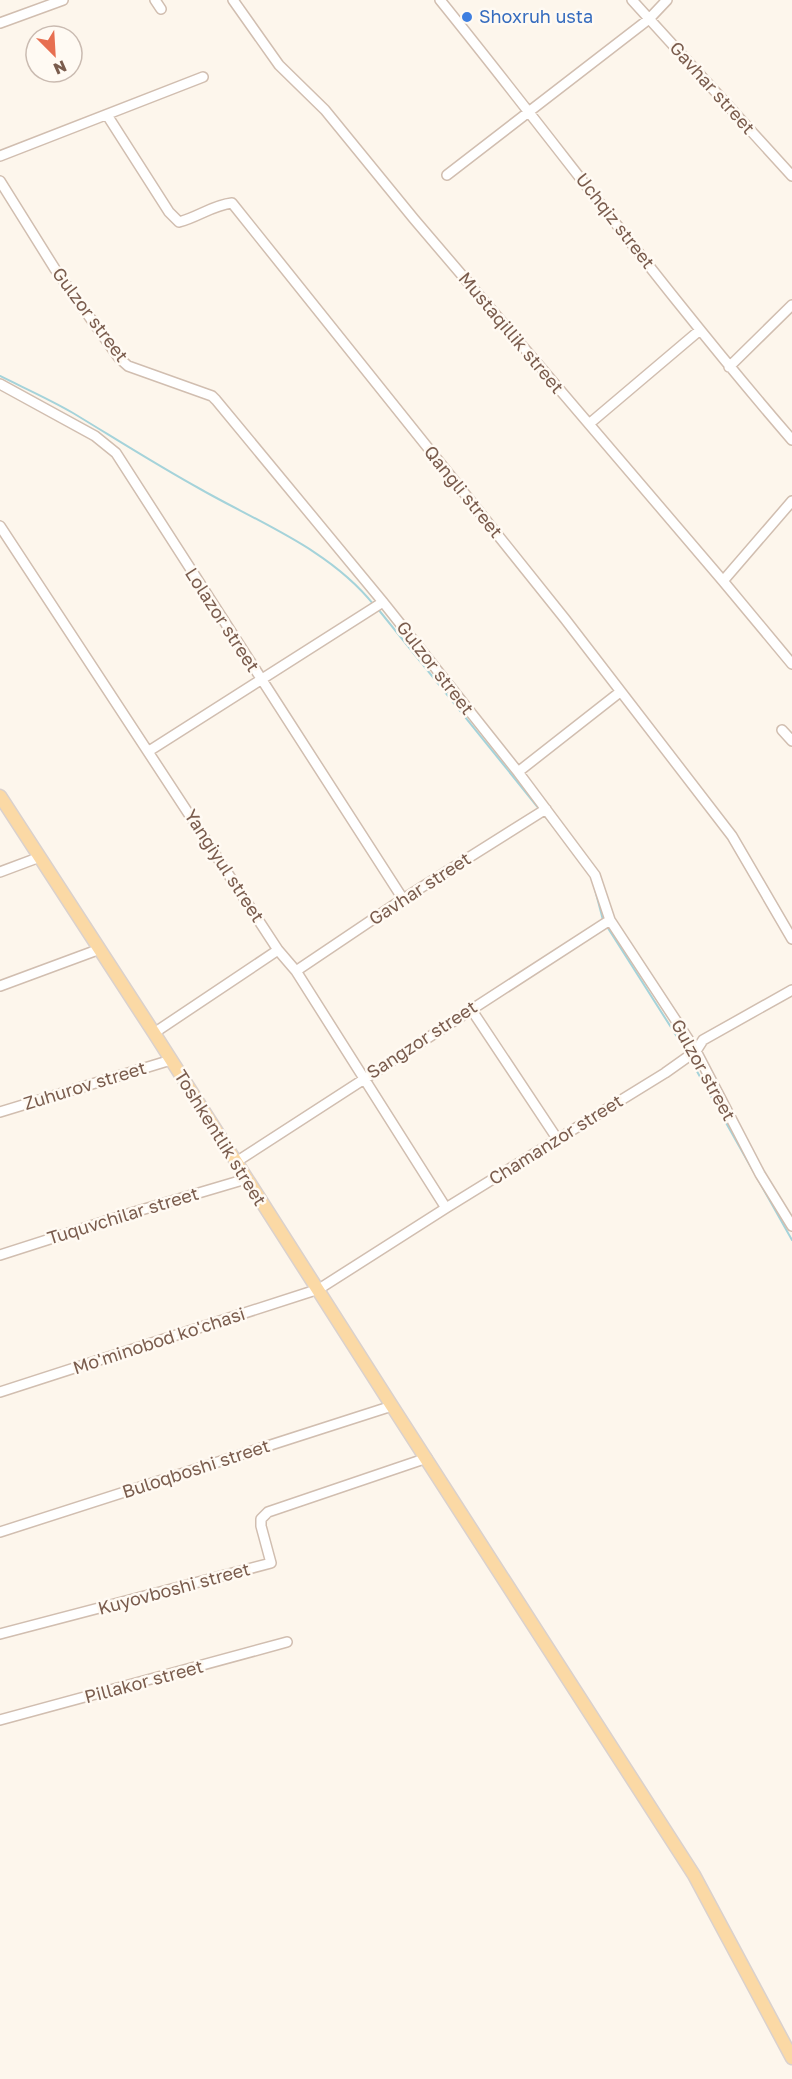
<svg xmlns="http://www.w3.org/2000/svg" width="792" height="2079" font-family="'Golos Text',sans-serif">
	<rect width="100%" height="100%" fill="#fdf6ec"/>
	<g fill="none" stroke-linecap="round" stroke-linejoin="round">
		<path stroke="#a5d3da" stroke-width="2" d="M0 376C24 388 49 399 73 413 116 439 158 466 202 490 262 524 330 550 374 605
			M378 609 540 810
			M544 815 557 831
			M593 882 603 920
			M606 925 688 1054
			M690 1059 792 1240"/>
		<g stroke="#d1beb0" stroke-width="12">
			<path id="minor" d="M155 0 161 9
				M233 0 279 65 325 110 414 219 723 581 792 664
				M440 0C558 146 669 298 792 440
				M632 0 792 176
				M0 23 63 0
				M107 115 169 212 179 222C198 217 213 205 232 203L565 619 732 836 792 939
				M0 156 203 77
				M447 175 649 19 667 0
				M0 181 55 269 119 358 128 366 212 396 216 400 383 602 518 772 595 875 610 920 696 1051 760 1174 792 1226
				M729 367 792 305
				M0 384 95 436 116 453 403 899
				M589 424 700 330
				M0 526 278 950 296 971 446 1208
				M723 581 792 501
				M782 730 792 741
				M149 751 383 602
				M518 772 620 692
				M0 872 40 857
				M296 971 403 899 546 809
				M0 986 100 949
				M471 1009 558 1140
				M154 1033 278 950
				M0 1112 171 1060
				M236 1162 610 920
				M0 1255 131 1213 246 1179
				M0 1392 319 1289 446 1208 665 1073 696 1051 703 1040 792 990
				M0 1532 392 1406
				M0 1634 271 1563 261 1526V1519L268 1512 427 1458
				M0 1720 287 1642"/>
		</g>
		<g stroke="#dad1cd" stroke-width="15">
			<path id="major" d="M0 796 154 1033 392 1406 694 1875 792 2058"/>
		</g>
		<use href="#minor" stroke="#fff" stroke-width="9"/>
		<use href="#major" stroke="#fbd9a5" stroke-width="12"/>
	</g>
	<circle fill="#3f7fe0" stroke="#fffaf3" stroke-width="2" cx="467" cy="17" r="6"/>
	<g text-anchor="middle" stroke-width="5" stroke-linejoin="round" paint-order="stroke">
		<g font-size="18" fill="#366cbe" stroke="#fffaf3" text-anchor="start">
			<text x="479" y="23">Shoxruh usta</text>
		</g>
		<g font-size="18" fill="#7a5c4d" stroke="#fffaf3">
			<text transform="translate(712 88) rotate(48)" y="6">Gavhar street</text>
			<text transform="translate(615 221) rotate(52)" y="6">Uchqiz street</text>
			<text transform="translate(90 315) rotate(53)" y="6">Gulzor street</text>
			<text transform="translate(511 333) rotate(50)" y="6">Mustaqillik street</text>
			<text transform="translate(463 492) rotate(51)" y="6">Qangli street</text>
			<text transform="translate(222 620) rotate(57)" y="6">Lolazor street</text>
			<text transform="translate(435 668) rotate(52)" y="6">Gulzor street</text>
			<text transform="translate(224 866) rotate(57)" y="6">Yangiyul street</text>
			<text transform="translate(420 889) rotate(-33)" y="6">Gavhar street</text>
			<text transform="translate(422 1040) rotate(-33)" y="6">Sangzor street</text>
			<text transform="translate(703 1070) rotate(61)" y="6">Gulzor street</text>
			<text transform="translate(85 1086) rotate(-17)" y="6">Zuhurov street</text>
			<text transform="translate(220 1138) rotate(58)" y="6">Toshkentlik street</text>
			<text transform="translate(556 1140) rotate(-32)" y="6">Chamanzor street</text>
			<text transform="translate(123 1216) rotate(-17)" y="6">Tuquvchilar street</text>
			<text transform="translate(159 1341) rotate(-18)" y="6">Mo'minobod ko'chasi</text>
			<text transform="translate(196 1469) rotate(-18)" y="6">Buloqboshi street</text>
			<text transform="translate(174 1589) rotate(-15)" y="6">Kuyovboshi street</text>
			<text transform="translate(144 1682) rotate(-15)" y="6">Pillakor street</text>
		</g>
	</g>
	<g transform="translate(54 54) rotate(156)"><circle r="28" fill="#fffaf3" stroke="#cabbb1" stroke-width="1.5"/>
	<path d="M0-4.5L10 22L0 15L-10 22Z" fill="#e76f51"/>
	<text y="-9" font-size="16" font-weight="bold" text-anchor="middle" fill="#7a5c4d">N</text>
	</g>
</svg>
